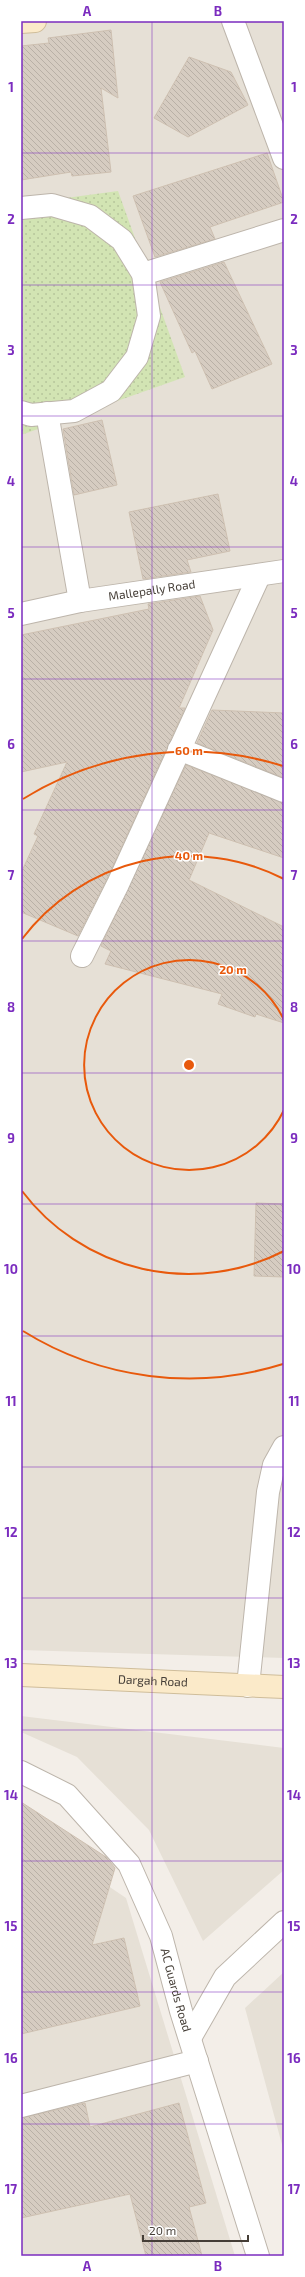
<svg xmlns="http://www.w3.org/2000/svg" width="305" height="2277" font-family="'Exo 2',sans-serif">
	<defs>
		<pattern id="grass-dots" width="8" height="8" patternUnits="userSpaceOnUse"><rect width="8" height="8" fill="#d2e4b3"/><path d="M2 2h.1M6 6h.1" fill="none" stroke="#b6c59b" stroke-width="1.8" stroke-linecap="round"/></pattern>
		<pattern id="building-back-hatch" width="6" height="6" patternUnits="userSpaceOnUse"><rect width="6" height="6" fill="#d6ccc1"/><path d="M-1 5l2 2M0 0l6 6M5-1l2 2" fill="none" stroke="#b9b0a6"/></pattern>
	</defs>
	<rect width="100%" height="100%" fill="#f3eee8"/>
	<path fill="#e6e0d6" d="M21 21H284V1658L21 1650Z
		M21 1716 284 1748V1870L203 1941 149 1830 77 1757 21 1732Z
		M21 1827 126 1898 235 2256H21Z
		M284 1972V2152L245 2008Z"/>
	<path fill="url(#grass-dots)" d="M118 191 185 377 21 435V204Z"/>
	<path fill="url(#building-back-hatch)" stroke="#cec0b1" d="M111 30 118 98 101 88 111 172 72 176 71 172 21 180V46L49 43 48 38Z
		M189 57 231 72 248 105 188 137 154 118Z
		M267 153 284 202 210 227 215 239 155 257 133 196Z
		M224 262 272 364 212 389 195 351 192 353 160 282Z
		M102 420 117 485 74 495 63 429Z
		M218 494 230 551 187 560 191 572 143 579 129 512Z
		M200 596 213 630 179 708H185L107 879 78 936 21 912V873L38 836 34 834 67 762 21 772V635L149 609 148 604Z
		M212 710 284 713V778L197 743Z
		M186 765 284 803V858L209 833 189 880 284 927V1023L256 1014 255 1017 218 1004 222 994 105 964 111 951 101 946Z
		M256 1203 284 1204V1277L254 1276Z
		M21 1802 106 1857 115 1868 92 1945 124 1938 140 2006 21 2034Z
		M85 2103 90 2127 179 2103 206 2203 189 2207 202 2256H146L130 2194 21 2218V2118Z"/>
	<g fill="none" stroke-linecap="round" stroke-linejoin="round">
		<g stroke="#bdb5ab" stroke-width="24">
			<g id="minor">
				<path d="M233 21 284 158"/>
				<path d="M21 208 52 205 90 216 122 240 143 274 149 316 137 357 111 391 74 411 31 415 21 412"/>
				<path d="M143 274 284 230"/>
				<path d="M47 413 80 601"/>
				<path id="s1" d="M21 614 80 601 284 571"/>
				<path d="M179 749 284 791"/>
				<path d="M82 956 118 884 259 576"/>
				<path d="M248 1686 268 1492 274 1465 284 1447"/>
				<path d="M21 2106 197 2061"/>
			</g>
		</g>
		<g stroke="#bdb5ab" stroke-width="24">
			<g id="tertiary">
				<path id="s2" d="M21 1772 67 1795 129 1864 161 1936 181 2011 258 2256"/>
				<path d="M190 2038 225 1977 284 1922"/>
			</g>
		</g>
		<g stroke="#cfbd9a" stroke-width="24">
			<g id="secondary">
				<path d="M21 22 35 21"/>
				<path id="s3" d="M21 1675 284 1687"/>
			</g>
		</g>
		<use href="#minor" stroke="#fff" stroke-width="22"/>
		<use href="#tertiary" stroke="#fff" stroke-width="22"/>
		<use href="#secondary" stroke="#fbeac9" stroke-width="22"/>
	</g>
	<path fill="none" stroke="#7b2cbf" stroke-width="1" stroke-opacity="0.55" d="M152 21V2256M21 153H284M21 285H284M21 416H284M21 547H284M21 679H284M21 810H284M21 941H284M21 1073H284M21 1204H284M21 1336H284M21 1467H284M21 1598H284M21 1730H284M21 1861H284M21 1992H284M21 2124H284"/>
	<g fill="none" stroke="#e8590c" stroke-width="2">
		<path d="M284 1110A105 105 0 1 1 284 1020"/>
		<path d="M284 1251A209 209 0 0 1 22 1191M22 939A209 209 0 0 1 284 879"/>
		<path d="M283 1364A314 314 0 0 1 23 1331M23 799A314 314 0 0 1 283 766"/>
	</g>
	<g text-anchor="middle" stroke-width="3" stroke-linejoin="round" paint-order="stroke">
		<g font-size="12" fill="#453e37" stroke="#fff">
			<text dy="4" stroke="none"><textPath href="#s1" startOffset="133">Mallepally Road</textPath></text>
			<text dy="4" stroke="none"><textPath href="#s3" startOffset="132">Dargah Road</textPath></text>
			<text dy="4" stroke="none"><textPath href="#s2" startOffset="279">AC Guards Road</textPath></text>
		</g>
	</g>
	<circle cx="189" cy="1065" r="6" fill="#e8590c" stroke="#fff" stroke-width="2"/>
	<g font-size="12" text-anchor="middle" font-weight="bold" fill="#e8590c" stroke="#fff" stroke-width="3" stroke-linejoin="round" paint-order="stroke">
		<text x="189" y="755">60 m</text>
		<text x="189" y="860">40 m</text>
		<text x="233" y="974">20 m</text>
	</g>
	<rect width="305" height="2277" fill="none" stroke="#ffffff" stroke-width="44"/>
	<path d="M143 2235v6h105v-6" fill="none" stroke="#453e37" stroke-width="2"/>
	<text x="149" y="2235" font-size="12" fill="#453e37" stroke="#ffffff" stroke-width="3" paint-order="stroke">20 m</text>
	<rect x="22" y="22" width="261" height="2233" fill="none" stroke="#7b2cbf" stroke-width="1.5"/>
	<g font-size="13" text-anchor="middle" font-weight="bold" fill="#7b2cbf">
		<text x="87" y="16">A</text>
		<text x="218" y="16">B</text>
		<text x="11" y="92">1</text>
		<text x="294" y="92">1</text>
		<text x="11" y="224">2</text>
		<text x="294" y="224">2</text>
		<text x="11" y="355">3</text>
		<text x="294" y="355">3</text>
		<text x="11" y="486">4</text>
		<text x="294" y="486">4</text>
		<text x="11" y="618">5</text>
		<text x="294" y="618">5</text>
		<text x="11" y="749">6</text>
		<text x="294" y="749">6</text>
		<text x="11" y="880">7</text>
		<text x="294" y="880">7</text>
		<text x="11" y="1012">8</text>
		<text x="294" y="1012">8</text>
		<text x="11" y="1143">9</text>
		<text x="294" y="1143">9</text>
		<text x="11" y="1274">10</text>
		<text x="294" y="1274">10</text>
		<text x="11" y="1406">11</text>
		<text x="294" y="1406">11</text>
		<text x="11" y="1537">12</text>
		<text x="294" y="1537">12</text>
		<text x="11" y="1668">13</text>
		<text x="294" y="1668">13</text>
		<text x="11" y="1800">14</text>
		<text x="294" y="1800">14</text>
		<text x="11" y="1931">15</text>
		<text x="294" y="1931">15</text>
		<text x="11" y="2063">16</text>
		<text x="294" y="2063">16</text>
		<text x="11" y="2194">17</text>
		<text x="294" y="2194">17</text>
		<text x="87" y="2271">A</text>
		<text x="218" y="2271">B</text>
	</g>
</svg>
